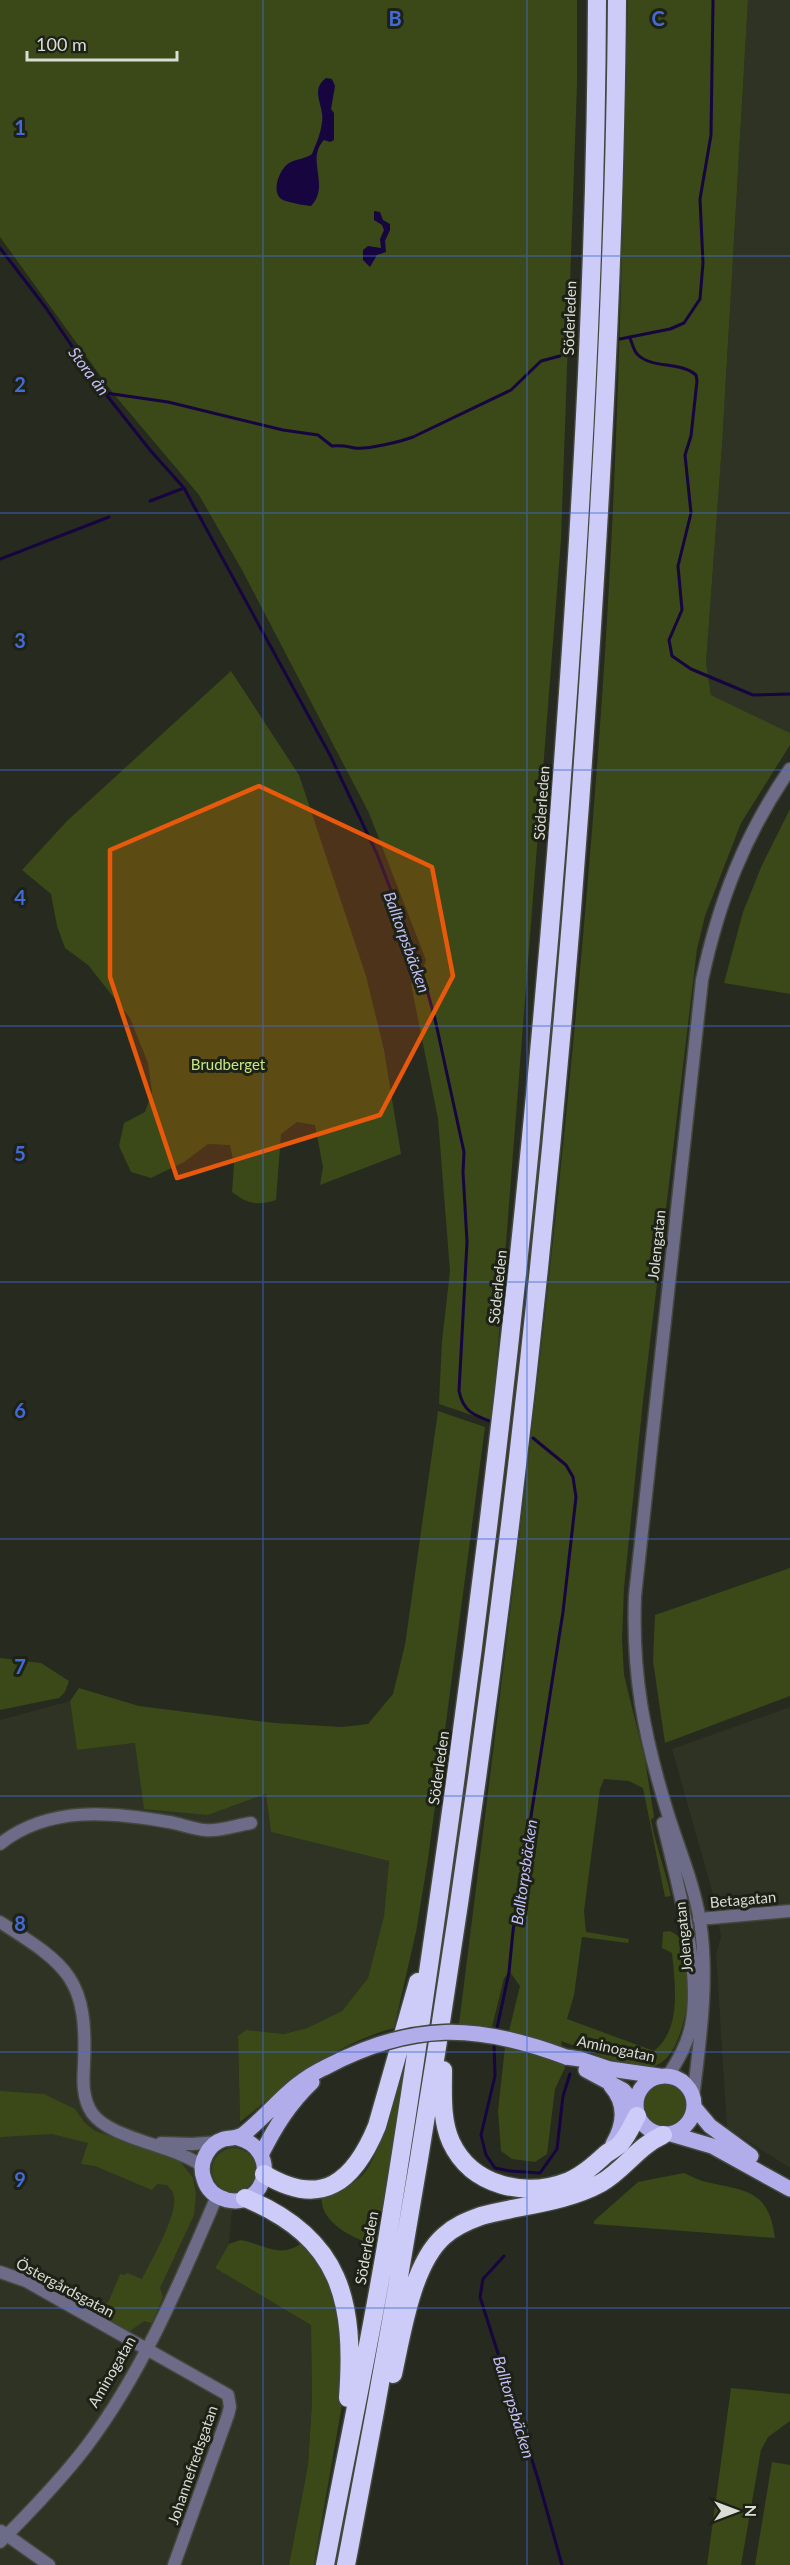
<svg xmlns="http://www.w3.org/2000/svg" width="790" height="2565" font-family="Lato,sans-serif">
	<rect width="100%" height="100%" fill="#262a1f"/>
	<path fill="#2e3323" d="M748 0H790V733L711 695 706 663 722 445Z
		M70 1701 77 1750 135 1743 208 1815 266 1794 271 1832 389 1861 384 1916 368 1978 342 2011 307 2028 284 2034 246 2030 238 2036 240 2122 229 2244 215 2268 311 2325 312 2401 308 2465 289 2565H0V1720Z
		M790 1707V2168L727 2128 716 1954 721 1937 714 1898 672 1749Z"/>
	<path fill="#3a4917" d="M0 0H577V85L561 540 492 1422 439 1404 442 1341 450 1271 438 1119 411 984 422 972 426 960 369 813 242 570 199 495 112 392 0 237Z
		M628 0H748L722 445 706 663 711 695 790 733V745L741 823 705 916 697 949 643 1401 624 1588 622 1639 624 1675 645 1760 654 1817 651 1820C656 1846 665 1870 671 1896L665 1897 643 1788 629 1781 604 1779 600 1789 584 1911 586 1932 629 1939 628 1943 582 1937 574 1995 567 2019 654 2051C682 2029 675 1984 672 1953L662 1948 663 1932 670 1931C675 1934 681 1937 684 1943 696 1969 687 2053 657 2065 635 2074 583 2048 561 2041L565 2068 555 2089 547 2154 535 2162 512 2159 501 2151 498 2111 505 2047 520 1986 510 1972 504 1978 492 2027 459 2024C516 1568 575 1112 605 653 619 436 623 218 628 0Z
		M231 671 299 775 366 976 384 1050 401 1154 320 1185 323 1167 315 1125 297 1122 281 1134 276 1200C257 1206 248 1204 232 1192L234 1164 230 1145 208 1144 184 1162 151 1178 131 1172 119 1146 124 1123 145 1112 152 1092 148 1063 130 1018 88 965 65 948 57 926 51 894 22 870 67 821Z
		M790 809V994L724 983 743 912 762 865Z
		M438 1411 485 1427 428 1859 416 1932 394 2028C333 2044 288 2084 240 2122L238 2036 246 2030 284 2034 307 2028 342 2011 368 1978 384 1916 389 1861 271 1832 266 1794 208 1815 144 1809 135 1743 77 1750 70 1701 79 1688 139 1706 275 1723 342 1727 368 1724 393 1694 405 1645Z
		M790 1568V1696L665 1743 653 1661 655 1615Z
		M0 1658 41 1663 69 1681 65 1692 59 1698 0 1710Z
		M405 2044H410L378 2239 370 2243C351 2238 318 2220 322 2196 337 2194 355 2184 365 2172 386 2145 396 2078 405 2044Z
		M643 2106a22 22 0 1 1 44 0a22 22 0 1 1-44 0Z
		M0 2091 44 2094 75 2109 85 2123 95 2131 179 2160 193 2178 196 2194 194 2215 160 2288 163 2297 152 2323 144 2321 129 2332 95 2313 99 2301 108 2303 120 2274 125 2275 127 2273 142 2279C151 2261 177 2216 174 2198 174 2192 170 2189 167 2185L157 2184 152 2190 95 2166 81 2164 88 2143 52 2134 0 2137Z
		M212 2170a22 22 0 1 1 44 0a22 22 0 1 1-44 0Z
		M684 2173C691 2176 698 2180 706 2182 745 2191 769 2189 775 2238L594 2224V2221L638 2182Z
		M240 2240C265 2244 280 2260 303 2242L318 2259 339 2303 343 2399 314 2565H289L308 2465 312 2401 311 2325 215 2268 229 2244Z
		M731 2388 790 2394V2421L768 2437 761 2450 741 2565H707Z
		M772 2462 790 2465V2565H755Z"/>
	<path fill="#170540" d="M326 78 332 79 335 86 331 109 334 113V140L330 142 324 140C305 160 331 185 311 206 307 206 287 202 283 200 270 194 279 169 289 163 296 159 305 159 312 154 316 144 321 133 322 122 325 106 309 91 326 78Z
		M374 211 380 212 383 220 390 224V230L385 241 386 252 377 255 370 267 363 260V250L368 246 381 248 380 239 384 230 382 225 374 220Z"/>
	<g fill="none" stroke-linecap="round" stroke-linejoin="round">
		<path stroke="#170540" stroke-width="3" d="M0 248 46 308 97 383 150 450 184 488 330 755 377 854 422 972 435 1019 464 1152 463 1172 467 1242 459 1391C463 1411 473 1415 492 1422
			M630 338C632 343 634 352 638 355 653 369 680 361 696 375L697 381 691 436 685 455 691 513 678 566 682 610 669 640 672 656 691 669 753 695 790 694
			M620 339 670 329 684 323 700 299 703 263 700 199 711 135 713 0
			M106 393 168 402 283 430 318 435 332 446C343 445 345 446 355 448 366 450 403 441 413 437L511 390 541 361 560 356
			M150 501 184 488
			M0 559 109 517
			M496 2033 509 1972 513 1931 563 1612 576 1497 573 1477 566 1465 533 1438
			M494 2042 495 2076 481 2135 486 2155 495 2168 510 2171 540 2173 557 2149 563 2096 570 2074
			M504 2256 483 2279 480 2297 538 2479 562 2565"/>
		<g stroke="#43473c" stroke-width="15">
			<path id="minor" d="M663 1823C676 1879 703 1970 691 2026 687 2045 678 2060 668 2076
				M0 1844C49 1805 112 1812 169 1822 181 1824 193 1829 205 1830 219 1832 237 1825 251 1823
				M699 1919 790 1911
				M0 1922C68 1965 88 1979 84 2064 83 2080 82 2098 92 2113 110 2139 174 2145 202 2166
				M693 2098C700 2040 709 1979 700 1921 694 1884 678 1847 667 1811 644 1736 632 1675 635 1596L702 980C719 901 744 836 790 769
				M161 2143 192 2144 219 2142
				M0 2272 26 2281 228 2395 230 2407 228 2415 174 2565
				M1 2531 49 2565
				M0 2542C30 2512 60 2481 86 2447 143 2372 180 2282 217 2196"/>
		</g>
		<g stroke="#43473c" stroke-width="18">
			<path id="major" d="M566 2057 580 2059 610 2069 659 2076
				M586 2070 623 2090 635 2104
				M636 2105a29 29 0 1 1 58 0a29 29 0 1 1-58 0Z
				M611 2086C627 2104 624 2125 613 2144
				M694 2107 710 2126 751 2156
				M671 2134 712 2146 790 2189
				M238 2138C281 2149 267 2209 227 2200 216 2197 207 2190 204 2179 198 2163 208 2144 224 2139 233 2137 238 2139 245 2133 274 2109 291 2083 326 2067
				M261 2155C275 2127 289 2104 312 2082"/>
		</g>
		<g stroke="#43473c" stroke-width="21">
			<path id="highway" d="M443 2070C443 2094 441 2120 451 2142 472 2187 526 2198 569 2181 583 2175 595 2164 606 2154 611 2150 617 2148 621 2143 628 2135 632 2125 637 2116
				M264 2174C322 2209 354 2182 377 2126L418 1982
				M245 2198C342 2238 355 2302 348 2398
				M393 2374C402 2333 412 2264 444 2236 455 2226 467 2221 481 2216 521 2205 564 2203 601 2183 624 2170 638 2146 663 2135
				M325 2565C345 2459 368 2353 386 2246 411 2097 432 1947 453 1797 496 1484 531 1171 556 855 578 571 596 285 597 0
				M346 2565C459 1983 537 1395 580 804 599 536 615 268 617 0"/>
		</g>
		<use href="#minor" stroke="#6c6b88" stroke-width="12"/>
		<use href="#major" stroke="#b0adea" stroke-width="15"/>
		<use href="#highway" stroke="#cdcbf7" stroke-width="18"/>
		<g stroke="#43473c" stroke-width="18" stroke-linecap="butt">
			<path id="major-bridge" d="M326 2067C412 2022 476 2023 566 2057"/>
		</g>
		<use href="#major-bridge" stroke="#b0adea" stroke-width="15"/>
	</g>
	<path fill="#e8590c" fill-opacity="0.2" stroke="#e8590c" stroke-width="4.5" stroke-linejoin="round" d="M259 786 432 867 453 976 380 1115 177 1178 110 977V850Z"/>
	<path fill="none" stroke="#436bd8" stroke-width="1.5" stroke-opacity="0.55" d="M263 0V2565M527 0V2565M0 256H790M0 513H790M0 770H790M0 1026H790M0 1282H790M0 1539H790M0 1796H790M0 2052H790M0 2308H790"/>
	<g text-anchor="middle" stroke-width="6" stroke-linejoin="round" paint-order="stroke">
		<g font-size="15" fill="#daddd6" stroke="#1d2116">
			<text transform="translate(570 318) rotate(-88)" y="5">Söderleden</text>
			<text transform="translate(542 803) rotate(-86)" y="5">Söderleden</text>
			<text transform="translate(657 1245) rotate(-84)" y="5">Jolengatan</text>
			<text transform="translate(498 1287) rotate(-84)" y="5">Söderleden</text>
			<text transform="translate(439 1768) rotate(-82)" y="5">Söderleden</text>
			<text transform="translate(743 1900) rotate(-5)" y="5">Betagatan</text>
			<text transform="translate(684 1937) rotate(-96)" y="5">Jolengatan</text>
			<text transform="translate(616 2049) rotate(12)" y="5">Aminogatan</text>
			<text transform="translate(367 2248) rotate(-80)" y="5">Söderleden</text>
			<text transform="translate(65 2288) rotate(28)" y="5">Östergårdsgatan</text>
			<text transform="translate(112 2372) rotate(-60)" y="5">Aminogatan</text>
			<text transform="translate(193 2465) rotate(-71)" y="5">Johannefredsgatan</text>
		</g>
		<g font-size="15" fill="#c6e783" stroke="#1d2116">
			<text x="228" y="1070">Brudberget</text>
		</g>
		<g font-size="16" font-style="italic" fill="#c2bff8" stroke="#1d2116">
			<text transform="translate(89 371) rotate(53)" y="6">Stora ån</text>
			<text transform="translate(407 942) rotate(70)" y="6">Balltorpsbäcken</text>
			<text transform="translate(524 1872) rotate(-82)" y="6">Balltorpsbäcken</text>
			<text transform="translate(514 2407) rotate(73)" y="6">Balltorpsbäcken</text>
		</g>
	</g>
	<g font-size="20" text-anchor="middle" font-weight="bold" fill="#436bd8" stroke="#1d2116" stroke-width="6" stroke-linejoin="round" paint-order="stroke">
		<text x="395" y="26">B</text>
		<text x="658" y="26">C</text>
		<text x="20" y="135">1</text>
		<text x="20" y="392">2</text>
		<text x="20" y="648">3</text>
		<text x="20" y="905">4</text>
		<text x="20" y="1161">5</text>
		<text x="20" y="1418">6</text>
		<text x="20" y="1674">7</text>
		<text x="20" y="1931">8</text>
		<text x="20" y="2187">9</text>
	</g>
	<g transform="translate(736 2511) rotate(90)" stroke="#1d2116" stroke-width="4.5" paint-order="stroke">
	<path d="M0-4.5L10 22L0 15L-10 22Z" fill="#daddd6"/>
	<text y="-9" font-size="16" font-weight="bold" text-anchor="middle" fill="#daddd6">N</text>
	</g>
	<path d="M27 51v9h150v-9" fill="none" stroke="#daddd6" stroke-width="3"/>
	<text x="36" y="51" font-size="18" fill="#daddd6" stroke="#1d2116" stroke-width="4.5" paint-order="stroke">100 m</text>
</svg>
